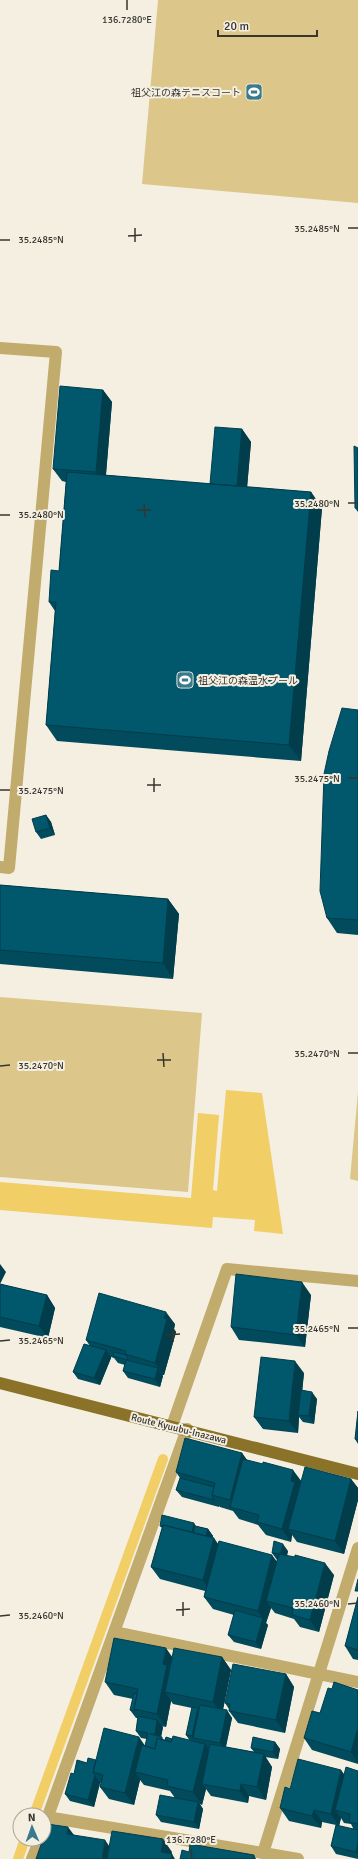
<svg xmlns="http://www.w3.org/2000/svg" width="358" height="1859" font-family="Signika,'Noto Sans JP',sans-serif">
	<rect width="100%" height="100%" fill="#f4efe1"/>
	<path fill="#ddc689" d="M158 0H358V203L142 184Z
		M0 997 202 1013 188 1192 0 1177Z
		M358 1092V1181L350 1179Z"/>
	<path fill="#f2ce67" d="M226 1090 262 1093 283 1234 254 1231 255 1220 213 1217 212 1228 0 1210V1182L191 1198 198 1113 219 1115 213 1190 217 1191Z"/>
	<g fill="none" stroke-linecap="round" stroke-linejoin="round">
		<path stroke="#f2ce67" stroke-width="10" d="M34 1815 163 1459
			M18 1859 25 1839"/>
		<path stroke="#c1ab6d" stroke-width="12" d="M0 348 56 352 9 868 0 867
			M172 1426 227 1269 358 1281
			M114 1632 358 1682
			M47 1817 263 1853
			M44 1827 187 1429
			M32 1859 40 1839
			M298 1859 263 1853 358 1548"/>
		<path stroke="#8b7229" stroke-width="12" d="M0 1383 358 1474"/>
	</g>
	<path fill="#014b5c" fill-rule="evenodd" d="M103 390 112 402 106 475 210 484 242 429 251 442 247 487 311 492 322 508 301 761 57 741 46 725 55 611 49 602 59 571 66 482 62 481 53 469Z
		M358 448V512L355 508Z
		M358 710V935L337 933 327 918Z
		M46 815 51 822 55 835 41 839 36 832Z
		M0 885 168 899 179 914 173 979 0 964Z
		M0 1284 47 1295 55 1308 48 1338 0 1327Z
		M311 1295 305 1347 239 1340 231 1327Z
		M175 1324 174 1329 176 1332 164 1375H162L163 1376 160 1387 128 1378 123 1371 125 1365 118 1363 114 1358 111 1357V1358L100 1385 78 1379 73 1372 90 1346 86 1340Z
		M304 1373 302 1390 317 1399 314 1424 303 1422 299 1417 298 1433 263 1429 254 1417Z
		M358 1411V1444L355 1439Z
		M242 1453 247 1460 301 1481 351 1479 358 1488V1500L344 1554 297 1542 292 1535 291 1542 266 1535 258 1525 239 1519 233 1511 220 1507V1506L219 1507 182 1497 176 1490 180 1478 176 1472Z
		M160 1526H196L208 1529 213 1536 212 1538 218 1544 277 1561V1560L272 1553 288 1551 287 1556 334 1575 319 1632 300 1627 294 1619 275 1613 271 1608 266 1623 268 1625 261 1649 234 1642 228 1635 234 1615 213 1609 204 1597 205 1591 160 1579 151 1567 162 1528Z
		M358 1597V1660L353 1659 345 1646Z
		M172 1657H222L231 1670 223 1710 232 1718 226 1747 254 1752 251 1748 275 1742 280 1749 278 1759 265 1757 272 1767 266 1800 249 1796 248 1803 211 1796 206 1789 202 1805 200 1804 203 1809 199 1829 161 1822 156 1815 175 1798 170 1791 144 1785 140 1780 134 1805 109 1799 100 1787 101 1783H100L94 1807 70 1801 65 1794 74 1774 87 1763 145 1745 147 1739 141 1738 136 1731 138 1718H136L130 1710 133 1699 114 1695 105 1682ZM171 1701 173 1704 192 1708 186 1735 190 1741 172 1739 164 1740 161 1737 163 1727 161 1726 166 1727Z
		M286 1674 294 1687 285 1733 238 1723 229 1711V1709L225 1703Z
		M332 1689 358 1690V1764L312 1750 304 1738 320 1713Z
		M358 1771V1859L336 1854 331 1846 336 1825 322 1822 321 1828 289 1821 280 1808 290 1789ZM341 1818 344 1823 351 1824 354 1830 339 1826Z"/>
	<path fill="#013d4b" d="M103 390 112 402 105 485 96 472Z
		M242 429 251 442 246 500 237 488Z
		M311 492 322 508 301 761 289 745Z
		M46 815 51 822 55 835 50 828Z
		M168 899 179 914 173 979 163 963Z
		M0 1264 6 1272 0 1284Z
		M302 1282 311 1295 305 1347 296 1335Z
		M47 1295 55 1308 48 1338 39 1326Z
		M166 1312 175 1324 174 1329 176 1332 164 1375 155 1363 164 1318Z
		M106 1350 111 1358 100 1385 94 1378Z
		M295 1361 304 1373 300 1415H298L299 1417 298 1433 289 1421Z
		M158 1368 163 1376 160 1387 155 1379Z
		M312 1392 317 1399 314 1424 309 1416Z
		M242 1453 251 1466 236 1508 230 1500Z
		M293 1470 302 1482 288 1529 292 1535 291 1542 282 1529 291 1481Z
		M351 1479 358 1488V1500L344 1554 335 1541Z
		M194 1523 199 1531 191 1534Z
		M208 1529 213 1536 210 1546 205 1538Z
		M214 1538 223 1551 212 1593 203 1580Z
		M283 1544 288 1551 285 1562 280 1554Z
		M272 1555 281 1567 266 1601 271 1608 266 1623 268 1625 261 1649 256 1642 263 1618 258 1611Z
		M325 1563 334 1575 319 1632 310 1620Z
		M166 1648 175 1661 165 1692 171 1701 166 1727 157 1714 163 1664Z
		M222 1657 231 1670 222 1714 213 1702Z
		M286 1674 294 1687 285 1733 276 1720Z
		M198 1708 203 1715 193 1738 192 1736Z
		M227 1710 232 1718 225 1750 220 1743Z
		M157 1720 163 1727 160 1742 155 1734Z
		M358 1728V1762L357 1761 351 1752Z
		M139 1737 148 1750 135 1772 140 1780 134 1805 125 1793Z
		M275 1742 280 1749 278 1759 273 1752Z
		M205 1744 214 1757 202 1784 206 1789 202 1805 193 1792Z
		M264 1754 272 1767 266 1800 257 1787Z
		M341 1770 350 1782 335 1810 341 1818 339 1826 331 1814Z
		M93 1773 100 1783 94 1807 88 1800Z
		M241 1784 249 1796 248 1803 240 1791Z
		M198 1802 203 1809 199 1829 194 1822Z
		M314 1810 322 1822 321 1828 312 1816Z
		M68 1827 77 1839 67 1834Z
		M163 1839 172 1852 171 1859 161 1852Z
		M105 1840 114 1853 113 1859H102Z
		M358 1843V1855L356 1852Z
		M172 1854 175 1859H171Z
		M254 1855 256 1859H253Z"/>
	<path fill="#01576b" stroke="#013d4b" d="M60 386 103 390 96 472 53 469Z
		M215 427 242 429 237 486 210 484Z
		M354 446 358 448V508H355Z
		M67 472 311 492 289 745 46 725 56 602H49L51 570 59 571Z
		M342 708 358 710V920L327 918 320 891 324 774 329 751Z
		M46 815 50 828 36 832 32 819Z
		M0 885 168 899 163 963 0 950Z
		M236 1274 302 1282 296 1335 231 1327Z
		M0 1284 47 1295 39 1326 0 1317Z
		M99 1293 166 1312 164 1318 167 1319 155 1363 125 1354 126 1351 86 1340Z
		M84 1344 106 1350 94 1378 73 1372Z
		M114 1352 126 1355 128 1359V1360L113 1356Z
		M261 1357 295 1361 289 1421 254 1417Z
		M126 1360 158 1368 155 1379 123 1371Z
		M301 1390 312 1392 309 1416 298 1415Z
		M358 1411V1440L355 1439Z
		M185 1438 242 1453 230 1500 212 1495 215 1483 176 1472Z
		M243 1459 263 1464V1462L293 1470 291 1481 295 1482 282 1529 257 1522 259 1515 230 1507Z
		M305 1467 351 1479 335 1541 288 1529Z
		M180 1478 214 1487 212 1495 214 1500 176 1490Z
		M162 1515 194 1523 192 1532 163 1525 162 1526H160Z
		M163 1525 214 1538 203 1580 151 1567Z
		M195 1526 208 1529 206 1536 193 1533Z
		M219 1541 272 1555 258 1611 204 1597Z
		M274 1541 283 1544 280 1554 272 1553Z
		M279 1554 295 1557V1555L325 1563 310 1620 292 1615 293 1608 266 1601Z
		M358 1579V1591H355Z
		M358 1597V1650L345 1646Z
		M235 1610 263 1618 256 1642 228 1635Z
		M114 1638 166 1648 163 1664 167 1665 157 1714 134 1709 138 1689 105 1682Z
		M174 1648 222 1657 213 1702 165 1692Z
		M233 1664 286 1674 276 1720 229 1711 230 1704 225 1703Z
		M334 1682 358 1690V1728L351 1752 304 1738 312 1711 320 1713 328 1688 332 1689Z
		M134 1693 137 1694 134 1709 135 1711 130 1710Z
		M200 1705 227 1710 220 1743 193 1738Z
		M192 1707 198 1708 192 1736 186 1735Z
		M138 1716 157 1720 155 1734H150L162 1737V1740L157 1738 155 1749 145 1746 148 1733 136 1731Z
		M104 1728 139 1737 125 1793 100 1787 103 1775 93 1772Z
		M173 1736 205 1744 193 1792 167 1786 168 1780 135 1772 142 1745 155 1749 157 1738 171 1742Z
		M166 1737 172 1739 171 1742 165 1740Z
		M253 1737 275 1742 273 1752 251 1748Z
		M210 1744 264 1754 257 1787 241 1784 240 1791 202 1784Z
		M358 1752V1762L356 1761Z
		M88 1758 96 1760 93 1773 95 1775 88 1800 65 1794 71 1773 74 1774 77 1760 87 1763Z
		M298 1759 341 1770 331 1814 314 1810 312 1816 280 1808 285 1787 290 1789Z
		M346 1767 358 1771V1824L349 1822 350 1814 335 1810Z
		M160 1795 198 1802 194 1822 156 1815Z
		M48 1824 68 1827 67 1834 105 1840 102 1859H36L43 1839H44V1835Z
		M336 1825 358 1830V1843L356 1852 331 1846Z
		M112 1831 163 1839 161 1852 172 1854 171 1859H107Z
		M190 1844 254 1855 253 1859H180L182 1850 189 1852Z"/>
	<path fill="none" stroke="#373530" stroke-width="1.5" d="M127 0V10M135 228V242M348 228H358M128 236 142 235M0 240H10M144 503 145 517M348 503H358M137 510H151M0 515H10M154 778V792M348 778H358M147 785H161M0 790H10M163 1053 164 1067M348 1053H358M157 1060H171M0 1066 10 1065M173 1328V1342M348 1328H358M166 1335 180 1334M0 1341 10 1340M183 1602V1616M348 1604 358 1603M176 1610 190 1609M0 1616 10 1615M191 1849 192 1859"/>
	<defs>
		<g id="stadium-square" transform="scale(0.9)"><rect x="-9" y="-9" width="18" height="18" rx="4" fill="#3a7a8d" stroke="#f4efe1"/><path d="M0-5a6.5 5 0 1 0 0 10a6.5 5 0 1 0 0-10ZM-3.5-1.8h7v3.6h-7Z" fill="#fff"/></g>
	</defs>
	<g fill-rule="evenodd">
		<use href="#stadium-square" x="254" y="92"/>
		<use href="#stadium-square" x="185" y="680"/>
	</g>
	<g text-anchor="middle" stroke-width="4" stroke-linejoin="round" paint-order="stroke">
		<g font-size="10" fill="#373530" stroke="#f4efe1" text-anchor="end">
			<text x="241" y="96">祖父江の森テニスコート</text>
			<text x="198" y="684" text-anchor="start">祖父江の森温水プール</text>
		</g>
		<g font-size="10" fill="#373530" stroke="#f4efe1">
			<text transform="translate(179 1428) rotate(14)" y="4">Route Kyuubu-Inazawa</text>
		</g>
	</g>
	<g font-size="10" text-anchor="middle" fill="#373530" stroke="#f4efe1" stroke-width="4" stroke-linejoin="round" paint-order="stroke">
		<text x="127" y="23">136.7280°E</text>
		<text x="317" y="232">35.2485°N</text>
		<text x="41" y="243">35.2485°N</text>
		<text x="317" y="507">35.2480°N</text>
		<text x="41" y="518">35.2480°N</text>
		<text x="317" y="782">35.2475°N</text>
		<text x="41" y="794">35.2475°N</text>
		<text x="317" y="1057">35.2470°N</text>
		<text x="41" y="1069">35.2470°N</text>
		<text x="317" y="1332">35.2465°N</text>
		<text x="41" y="1344">35.2465°N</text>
		<text x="317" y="1607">35.2460°N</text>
		<text x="41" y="1619">35.2460°N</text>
		<text x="191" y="1843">136.7280°E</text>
	</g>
	<g transform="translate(32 1827) rotate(358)"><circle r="19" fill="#f4efe1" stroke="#a8a59a"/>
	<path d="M0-3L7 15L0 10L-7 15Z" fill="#3a7a8d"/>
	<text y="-6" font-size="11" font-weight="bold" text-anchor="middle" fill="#373530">N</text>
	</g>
	<path d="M218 30v6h99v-6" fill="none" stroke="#373530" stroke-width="2"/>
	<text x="224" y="30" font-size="12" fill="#373530" stroke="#f4efe1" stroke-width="3" paint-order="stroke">20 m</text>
</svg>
